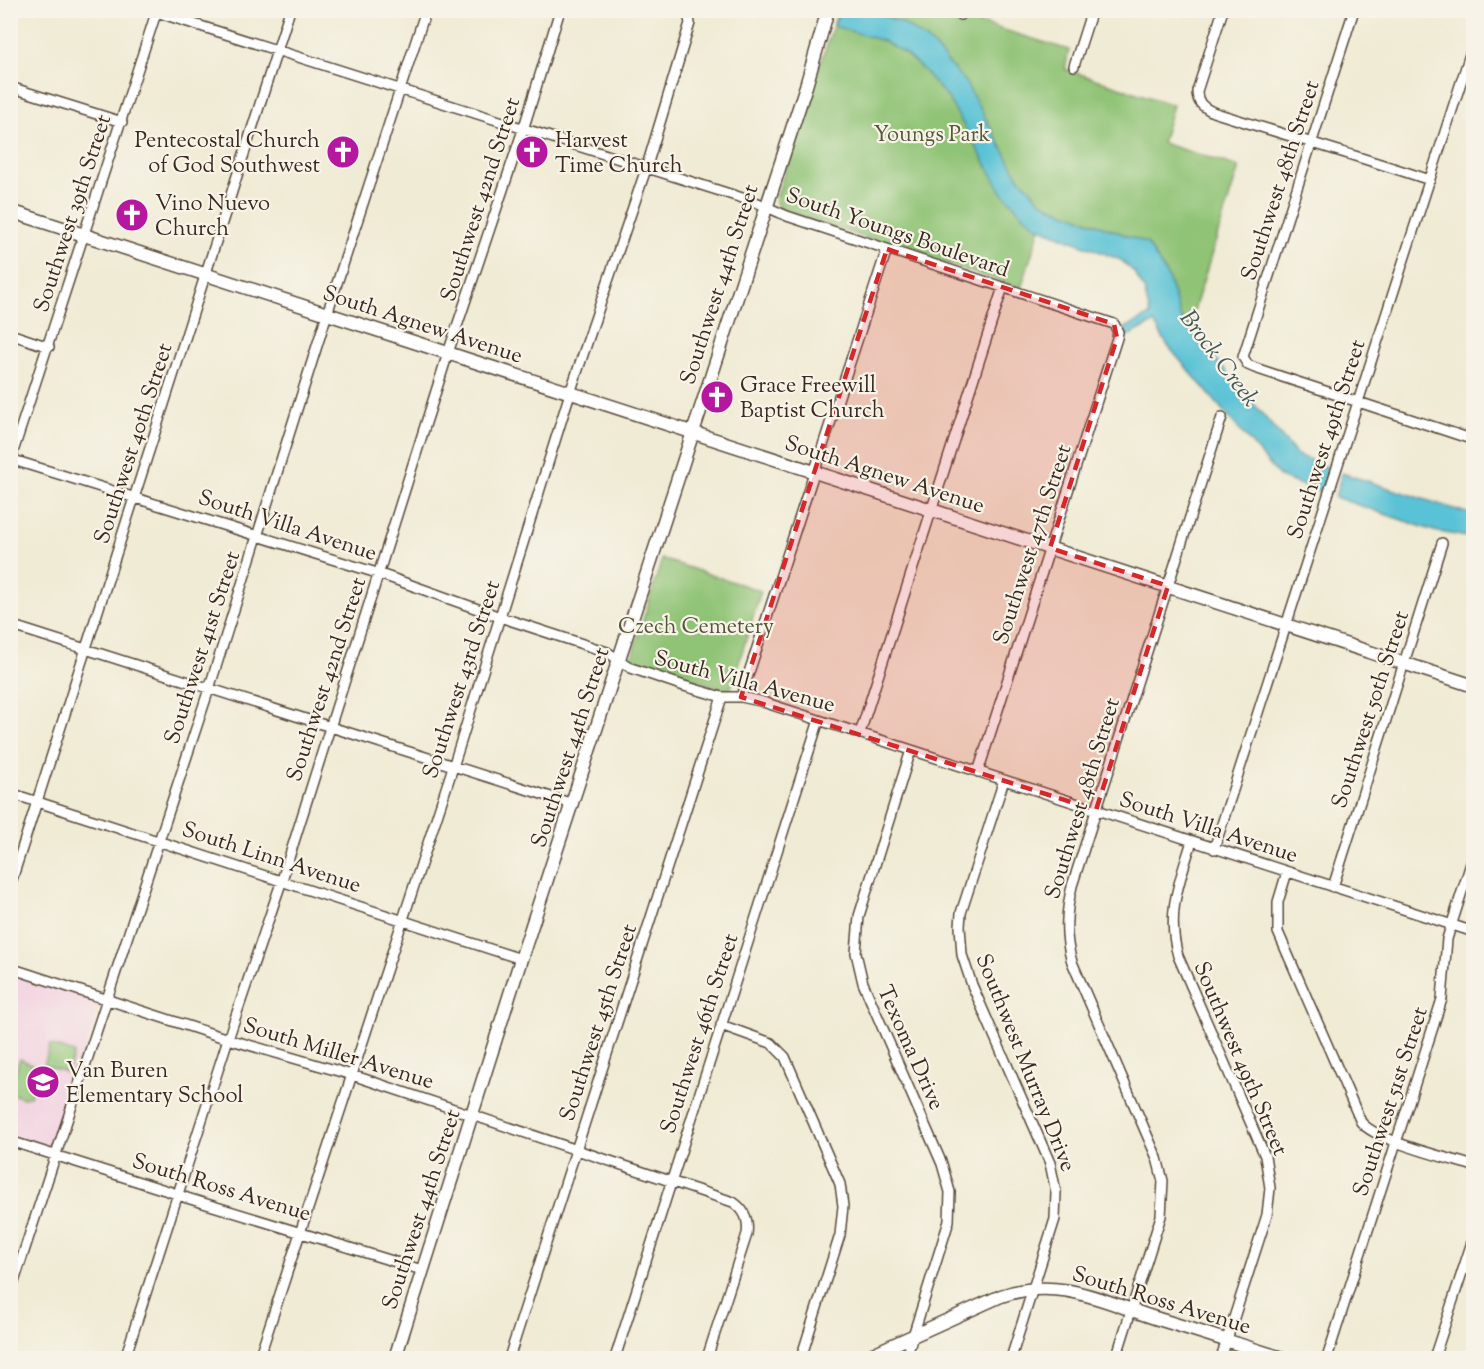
<svg xmlns="http://www.w3.org/2000/svg" width="1484" height="1369" font-family="'Sorts Mill Goudy',serif">
	<rect width="100%" height="100%" fill="#f7f3e8"/>
	<filter id="ink" filterUnits="userSpaceOnUse"><feTurbulence type="fractalNoise" baseFrequency=".0167" numOctaves="2"/><feDisplacementMap in="SourceGraphic" scale="12" xChannelSelector="R" yChannelSelector="G"/><feConvolveMatrix kernelMatrix="1 2 1 2 8 2 1 2 1" color-interpolation-filters="sRGB"/></filter>
	<filter id="wash" filterUnits="userSpaceOnUse"><feTurbulence type="fractalNoise" baseFrequency=".008" numOctaves="4" result="noise"/><feDisplacementMap in="SourceGraphic" scale="24" xChannelSelector="R" yChannelSelector="G"/><feGaussianBlur stdDeviation="1.35" result="paint"/><feColorMatrix in="noise" values="0 0 0 0 0 0 0 0 0 0 0 0 0 0 0 0 0 1.4 0 .05"/><feComposite in="paint" operator="in"/></filter>
	<g filter="url(#wash)">
		<rect width="100%" height="100%" fill="#f0ebd4"/>
		<path fill="#f2cfe1" d="M11 972 93 999 99 1007 56 1143 48 1148 11 1137Z"/>
		<path fill="#8fc374" stroke="#657649" stroke-width="1.5" d="M838 11H942L1069 50 1065 69 1173 105 1162 143 1239 167 1189 326 1181 318 1168 277 1147 243 1054 208 1040 228 1021 288 783 211 776 203V198Z
			M662 559 761 591 730 691 631 659Z
			M50 1045 74 1053 68 1073 44 1065Z
			M21 1059 33 1065 38 1072 30 1096 24 1098 11 1094V1076L14 1077 19 1060Z"/>
		<path fill="#5ac2d6" stroke="#4a767a" stroke-width="1.5" d="M839 11H870L901 22 931 43 965 82 1018 176 1041 201 1054 208 1147 243 1168 277 1181 318 1297 455 1330 468 1323 493 1280 477 1168 346 1154 323 1125 337V328L1150 315 1144 289 1134 272 1121 260 1040 228 1024 216 1002 192 948 98 923 70 904 53 883 41 834 26Z
			M1342 473 1473 515V538L1434 531 1335 497Z"/>
	</g>
	<g filter="url(#ink)">
		<g fill="none" stroke-linecap="round" stroke-linejoin="round">
			<g stroke="#564739" stroke-width="12">
				<path id="street" d="M150 10 758 203 787 216 1114 324 1118 332 1117 338 978 772
					M1223 10 1197 91C1197 103 1203 107 1213 112 1285 135 1358 156 1430 180
					M1354 10 1243 357 1248 365 1255 368 1474 440
					M960 15 962 10
					M1074 66 1092 10
					M10 87 122 122
					M10 334 49 347
					M10 459 380 574 500 617 607 652 631 668 684 686 722 697H741L760 701 1474 932
					M10 461 157 10
					M10 625 573 804
					M741 697 887 249
					M860 733 1003 287
					M1004 780 961 913 960 926 962 955 972 985 1050 1163 1056 1192 1055 1219 1011 1358
					M10 793 521 959
					M1192 841C1179 883 1166 913 1178 956L1265 1156 1270 1188 1267 1215 1221 1358
					M1214 849 1474 42
					M1287 872 1278 902V932L1361 1122C1376 1141 1448 1158 1474 1166
					M10 886 290 10
					M1333 887 1442 543
					M10 968 228 1039 352 1075 733 1202C745 1210 749 1220 747 1234L707 1358
					M721 1025 771 1043 785 1057 840 1184 843 1206 840 1235 801 1358
					M10 1141 168 1191 187 1198 422 1270
					M10 1294 209 689 327 314 426 10
					M125 1358 228 1039 282 880 448 353 523 130 560 10
					M259 1358 453 767 570 393 646 169 690 23 687 10
					M509 1358 722 697
					M615 1358 819 720
					M906 1358 949 1221 950 1192 942 1164 863 983 856 953 859 916 911 750
					M1116 1358 1161 1216 1163 1181 1157 1158 1072 962C1064 935 1066 912 1072 886L1222 417
					M1327 1358 1442 999 1447 939 1474 854
					M1434 1358 1474 1236"/>
			</g>
			<g stroke="#564739" stroke-width="15">
				<path id="secondary" d="M10 211 1474 686
					M395 1358 521 959 806 86 828 10
					M864 1358 1001 1296C1058 1276 1102 1301 1155 1318 1198 1331 1240 1345 1282 1358"/>
			</g>
			<use href="#street" stroke="#fff" stroke-width="9"/>
			<use href="#secondary" stroke="#fff" stroke-width="12"/>
		</g>
	</g>
	<path fill="#d62828" fill-opacity="0.2" stroke="#d62828" stroke-width="4.5" stroke-dasharray="12 8" stroke-linejoin="round" d="M887 249 1114 324 1117 338 1050 548 1168 586 1096 810 741 697Z"/>
	<defs>
		<g id="church-disc" transform="scale(1.725)"><circle r="9.5" fill="#b5179e" stroke="#f7f3e8"/><path d="M-1.2-6h2.4v3.5h3.3v2.4h-3.3V6h-2.4V-.1h-3.3v-2.4h3.3Z" fill="#fff"/></g>
		<g id="school-disc" transform="scale(1.725)"><circle r="9.5" fill="#b5179e" stroke="#f7f3e8"/><path d="M0-5L7-2L0 1L-7-2ZM-4 1L0 2.5L4 1V4Q0 6-4 4Z" fill="#fff"/></g>
	</defs>
	<g fill-rule="evenodd">
		<use href="#church-disc" x="343" y="152"/>
		<use href="#church-disc" x="532" y="152"/>
		<use href="#church-disc" x="132" y="215"/>
		<use href="#church-disc" x="717" y="397"/>
		<use href="#school-disc" x="43" y="1082"/>
	</g>
	<g text-anchor="middle" stroke-width="4.5" stroke-linejoin="round" paint-order="stroke">
		<g font-size="22" fill="#545838" stroke="#f7f3e8">
			<text x="932" y="141">Youngs Park</text>
			<text x="696" y="633">Czech Cemetery</text>
		</g>
		<g font-size="22" fill="#3b2a1e" stroke="#f7f3e8" text-anchor="start">
			<text x="320" y="147" text-anchor="end">Pentecostal Church<tspan x="320" dy="25">of God Southwest</tspan></text>
			<text x="555" y="147">Harvest<tspan x="555" dy="25">Time Church</tspan></text>
			<text x="155" y="210">Vino Nuevo<tspan x="155" dy="25">Church</tspan></text>
			<text x="740" y="392">Grace Freewill<tspan x="740" dy="25">Baptist Church</tspan></text>
			<text x="66" y="1077">Van Buren<tspan x="66" dy="25">Elementary School</tspan></text>
		</g>
		<g font-size="22" fill="#3b2a1e" stroke="#f7f3e8">
			<text transform="translate(1279 180) rotate(-72)" y="8">Southwest 48th Street</text>
			<text transform="translate(479 199) rotate(-72)" y="8">Southwest 42nd Street</text>
			<text transform="translate(71 213) rotate(-72)" y="8">Southwest 39th Street</text>
			<text transform="translate(898 231) rotate(19)" y="8">South Youngs Boulevard</text>
			<text transform="translate(718 284) rotate(-72)" y="8">Southwest 44th Street</text>
			<text transform="translate(423 323) rotate(18)" y="8">South Agnew Avenue</text>
			<text transform="translate(1325 439) rotate(-72)" y="8">Southwest 49th Street</text>
			<text transform="translate(132 443) rotate(-72)" y="8">Southwest 40th Street</text>
			<text transform="translate(885 473) rotate(18)" y="8">South Agnew Avenue</text>
			<text transform="translate(288 524) rotate(18)" y="8">South Villa Avenue</text>
			<text transform="translate(1031 544) rotate(-72)" y="8">Southwest 47th Street</text>
			<text transform="translate(201 647) rotate(-72)" y="8">Southwest 41st Street</text>
			<text transform="translate(325 679) rotate(-72)" y="8">Southwest 42nd Street</text>
			<text transform="translate(460 679) rotate(-72)" y="8">Southwest 43rd Street</text>
			<text transform="translate(745 680) rotate(15)" y="8">South Villa Avenue</text>
			<text transform="translate(1369 709) rotate(-72)" y="8">Southwest 50th Street</text>
			<text transform="translate(569 747) rotate(-72)" y="8">Southwest 44th Street</text>
			<text transform="translate(1081 798) rotate(-73)" y="8">Southwest 48th Street</text>
			<text transform="translate(1209 826) rotate(18)" y="8">South Villa Avenue</text>
			<text transform="translate(272 856) rotate(18)" y="8">South Linn Avenue</text>
			<text transform="translate(597 1022) rotate(-72)" y="8">Southwest 45th Street</text>
			<text transform="translate(698 1033) rotate(-72)" y="8">Southwest 46th Street</text>
			<text transform="translate(912 1047) rotate(66)" y="8">Texoma Drive</text>
			<text transform="translate(339 1052) rotate(17)" y="8">South Miller Avenue</text>
			<text transform="translate(1242 1058) rotate(67)" y="8">Southwest 49th Street</text>
			<text transform="translate(1027 1062) rotate(68)" y="8">Southwest Murray Drive</text>
			<text transform="translate(1389 1101) rotate(-72)" y="8">Southwest 51st Street</text>
			<text transform="translate(222 1186) rotate(17)" y="8">South Ross Avenue</text>
			<text transform="translate(420 1209) rotate(-72)" y="8">Southwest 44th Street</text>
			<text transform="translate(1162 1299) rotate(17)" y="8">South Ross Avenue</text>
		</g>
		<g font-size="24" font-style="italic" fill="#445855" stroke="#f7f3e8">
			<text transform="translate(1220 358) rotate(53)" y="8">Brock Creek</text>
		</g>
	</g>
	<rect width="1484" height="1369" fill="none" stroke="#f7f3e8" stroke-width="36"/>
</svg>
